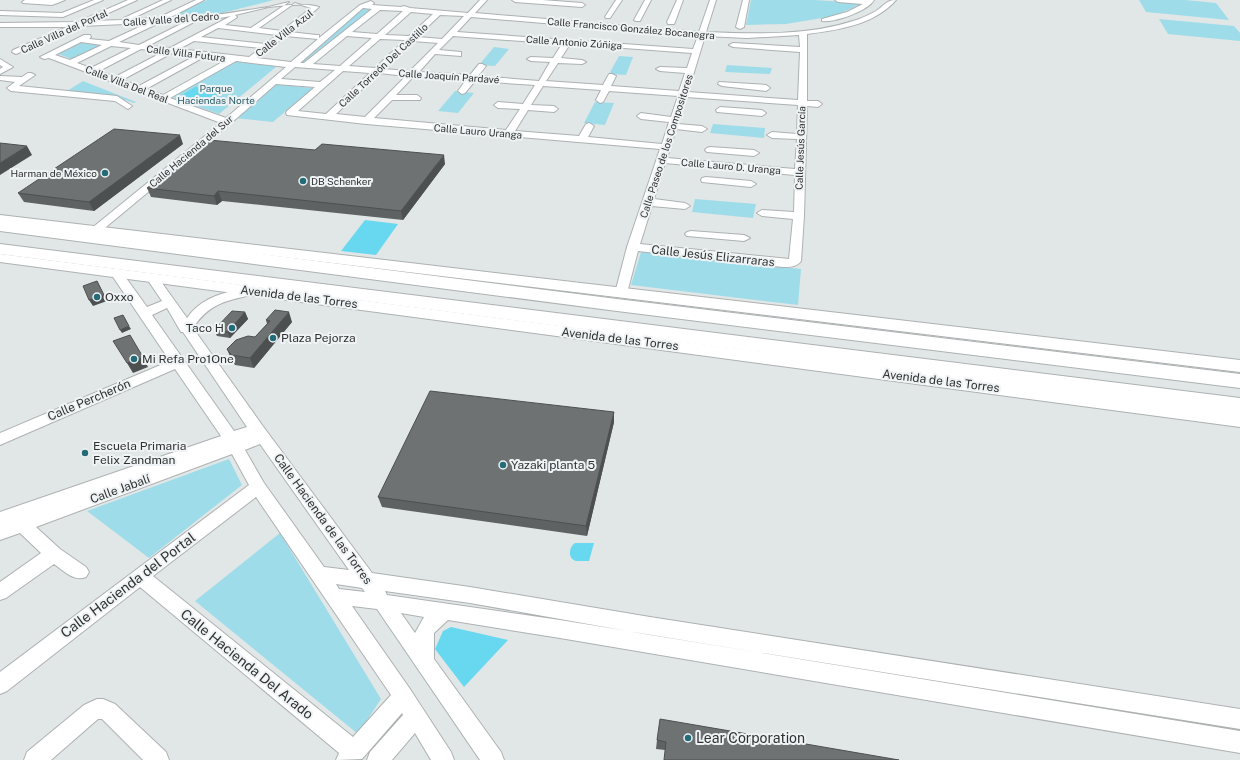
<svg xmlns="http://www.w3.org/2000/svg" width="1240" height="760" font-family="'Public Sans',sans-serif">
	<rect width="100%" height="100%" fill="#e1e6e7"/>
	<path fill="#9fdce9" d="M207 0H274L222 13 175 15Z
		M751 0H814L863 3 834 16 786 24 746 25Z
		M1139 0H1185L1216 3 1229 20 1146 12Z
		M362 7 375 9 305 64 299 63Z
		M1159 19 1234 26 1240 33V41L1168 34Z
		M81 43 102 45 72 59 58 54Z
		M494 47 509 49 495 66 479 65Z
		M619 56 633 57 626 75 609 74Z
		M233 61 274 65 276 67 219 114 174 98V96Z
		M727 65 772 68 770 74 725 72Z
		M83 81 136 102 134 103 116 97 67 91Z
		M274 84 313 88 273 122 235 118Z
		M455 91 474 93 458 113 438 111Z
		M595 102 614 103 605 125 584 123Z
		M713 124 765 128 764 138 710 133Z
		M695 199 756 204 753 218 692 212Z
		M641 252 801 269 798 305 631 285Z
		M229 459 242 485 149 558 87 511Z
		M280 533 381 699 358 734 195 601Z"/>
	<path fill="#67d8ef" d="M195 87 222 89 224 91 197 103 181 98 182 95Z
		M365 220 398 224 376 255 341 251Z
		M575 543H594L589 561C585 561 580 561 576 561 567 558 569 547 575 543Z
		M451 627 508 640 464 687 435 649 443 631Z"/>
	<g fill="none" stroke-linecap="round" stroke-linejoin="round">
		<g stroke="#adb1b2" stroke-width="2">
			<path id="minor" d="M25 0H65L52 5 23 3 22 2Z
				M94 0H103L63 17 0 15V11L62 13Z
				M128 0H137L91 21 123 20 124 18 163 0H171L131 19 158 18 196 0H204L171 17C185 16 200 17 214 15 242 12 296 0 319 7L290 32 316 35H319V38L360 5 371 1 374 3 372 5 401 7 404 6 410 8 468 13 480 0H487L475 13 699 32 710 0H716L706 32C754 34 807 36 853 21 860 19 869 15 876 11 884 6 886 0 896 0 874 25 838 30 807 34V101H818L822 104 818 107 807 106 804 216 801 261C797 267 790 267 783 267L638 251 627 293 625 296H617L615 293 627 247 660 149 366 124 287 115 286 113 287 111 315 87 276 84 230 124 100 232H92L90 230 92 228 221 123 49 58 44 59 40 57 84 35H90L91 37 89 39 109 41 148 23 80 26 16 54 12 52 13 50 67 27H0V23L78 22ZM289 2 251 28 225 25 236 18 237 17 235 15ZM295 3 311 8 282 31 259 28ZM363 8 372 9 304 63H300ZM380 10 403 11 377 34 352 32ZM411 12 433 14 409 36 385 35ZM440 15 464 16 442 39 417 37ZM231 16 170 48 148 46 194 22 195 20 214 19ZM471 17 698 36 693 49 457 32ZM187 21 139 45 119 42 161 22ZM218 28 277 35 266 44 201 37ZM799 35 800 47 733 43 729 45 733 47 800 52 798 100 688 92 705 36 747 38ZM285 36 318 39 291 62 257 58ZM347 36 372 38 340 66 313 64ZM453 36 562 44 553 58 531 57 527 59 531 61 550 62 539 81 478 76 486 66 482 64H479L470 75 419 72 435 54 461 56V52L439 50ZM380 39 405 40 375 68 349 66ZM194 41 261 48 249 57 179 49ZM413 41 438 43 410 71 383 69ZM81 42 102 45 70 60 55 55ZM570 44 692 53 687 68 660 67 656 69 660 71 685 73 679 91 611 86 616 76 612 74H609L603 85 546 81 558 63 582 64 586 62 582 60 561 58ZM111 46 131 48 91 68 77 63ZM141 49 163 52 115 77 99 71ZM172 53 195 56 139 86 122 80ZM204 57 226 60 163 95 146 89ZM236 61 286 67 226 118 170 98ZM295 67 335 70 320 82 281 79ZM343 71 370 73 326 114 298 111ZM379 73 406 76 365 117 336 114ZM414 76 466 80 458 91 462 94 465 93 475 81 535 85 523 104 498 102 494 105 498 108 520 109 506 130 374 118 392 100H420L421 98 417 95H396ZM543 86 601 90 596 100 600 103 603 102 609 91 678 96 671 117 641 113 637 116 641 119 669 122 662 144 588 137 594 126 589 123 586 124 579 136 515 131 528 110 554 112 558 109 554 106 531 105ZM686 97 798 105 797 134 772 132 767 135 772 138 797 139 795 169 667 158 676 129 702 132 707 129 702 126 677 124ZM665 163 795 175 794 212 762 210 757 213 762 216 793 219 789 259 640 244 652 206 685 209 690 206 685 203 654 199Z
				M512 0H542L582 3 585 5 582 7 515 2Z
				M616 0H622L610 18H606L605 17Z
				M645 0H651L640 21H636L634 20Z
				M677 0H683L675 22 674 24H668L667 22Z
				M743 0H749L744 27 740 29 736 27Z
				M835 0H874C868 11 834 23 822 21V19L847 12 863 4 838 2Z
				M0 59 13 67 0 74V69L3 67 0 65Z
				M28 73H31L35 75 19 86 117 96 132 106 128 109 115 101 11 91 7 88 15 82 0 80V76L22 77Z
				M719 82 766 85 770 88 766 91 722 86 718 84Z
				M720 107 762 110 766 113 762 116 717 112 716 110Z
				M710 147 754 150 759 153 754 156 707 152 705 150 707 148Z
				M706 177 751 181 756 184 751 187 702 182 701 180 702 178Z
				M691 231 744 235 750 238 744 241 687 236 685 234 687 232Z
				M117 270 121 271 147 307 162 301 147 279 149 276H157L187 318C199 301 216 294 237 290 243 289 249 287 255 288L257 291 255 294C227 301 210 302 193 328L262 425 372 573 470 587 650 617 1240 709V729L650 635 470 603 385 591 387 595 560 620 1240 731V753L560 638 448 620 434 633V659L501 752 504 760H480L377 609 352 606 410 689 451 752 454 760H431L415 733 392 760H367L370 752 403 715 402 713 362 759 336 760 339 753 140 587 7 691 0 694V672L249 485 232 454 36 527 60 549 86 567 89 572 86 577C74 582 64 571 54 564L6 598 0 600V582L41 553 20 533 0 540V526L4 524 0 526V512L221 436 175 369 0 445V433L170 361 111 274 113 271ZM167 308 181 332H183L247 427 234 431 152 315ZM260 444 349 570 324 567 264 483 245 450ZM256 497 391 695 353 737 153 576ZM336 584 362 588 365 592 339 589ZM401 613 424 617 415 633Z
				M97 699H103L115 704 166 752 169 760H143L102 719H98L51 760H24L27 752 84 705Z"/>
		</g>
		<g stroke="#adb1b2" stroke-width="2">
			<path id="major" d="M0 215 1240 360V372L0 223Z
				M0 254 1240 413V427L0 262Z"/>
		</g>
		<g stroke="#adb1b2" stroke-width="2">
			<path id="highway" d="M0 221 617 299 1240 374V388L617 311 0 231Z
				M0 244 1240 398V414L0 254Z"/>
		</g>
		<use href="#minor" fill="#fff" fill-rule="evenodd"/>
		<use href="#major" fill="#fff" fill-rule="evenodd"/>
		<use href="#highway" fill="#fff" fill-rule="evenodd"/>
	</g>
	<path fill="#5f6263" d="M183 144 94 211 24 202 18 193Z
		M445 164 403 220 222 201 217 205 151 197 147 188Z
		M245 312 248 319 230 338 217 336 214 330Z
		M266 320 292 322 254 368 235 365 231 359 227 349 255 337 267 324Z
		M614 412V422L587 536 382 507 378 497Z
		M657 740 899 760 665 750 656 749Z"/>
	<path fill="#4d5050" d="M180 135 183 144 94 211 89 202Z
		M27 146 32 155 0 175V163Z
		M444 155 445 164 403 220 401 211Z
		M218 191 222 201 217 205 214 196Z
		M97 281 107 301 93 306 89 300Z
		M245 312 248 319 230 338 228 332Z
		M289 312 292 322 254 368 250 358Z
		M129 326 131 329 122 333 120 330Z
		M143 357 148 367 133 373 127 363Z
		M614 412V422L587 536 586 526Z"/>
	<path fill="#6e7273" stroke="#4d5050" d="M114 129 180 135 89 202 18 193Z
		M209 140 315 150 322 144 444 155 401 211 218 191 214 196 147 188Z
		M0 143 27 146 0 163Z
		M97 281 104 295 89 300 83 286Z
		M275 310 289 312 250 358 231 355 227 349 236 340 248 336 255 337 270 321 266 320Z
		M232 311 245 312 228 332 214 330Z
		M123 315 129 326 120 330 114 318Z
		M130 335 143 357 127 363 113 341Z
		M430 391 614 412 586 526 378 497Z
		M660 719 899 760H664L666 742 657 740Z"/>
	<g fill="#246b78" stroke="#eff3f5" stroke-width="1.5">
		<circle cx="105" cy="173" r="4"/>
		<circle cx="303" cy="181" r="4"/>
		<circle cx="97" cy="297" r="4"/>
		<circle cx="232" cy="328" r="4"/>
		<circle cx="273" cy="338" r="4"/>
		<circle cx="134" cy="359" r="4"/>
		<circle cx="85" cy="453" r="4"/>
		<circle cx="503" cy="465" r="4"/>
		<circle cx="688" cy="738" r="4"/>
	</g>
	<g text-anchor="middle" stroke-width="4" stroke-linejoin="round" paint-order="stroke">
		<g font-size="10" fill="#303232" stroke="#eff3f5">
			<text transform="translate(171 19) rotate(-4)" y="4">Calle Valle del Cedro</text>
			<text transform="translate(631 28) rotate(5)" y="4">Calle Francisco González Bocanegra</text>
			<text transform="translate(64 31) rotate(-24)" y="4">Calle Villa del Portal</text>
			<text transform="translate(284 33) rotate(-38)" y="4">Calle Villa Azul</text>
			<text transform="translate(574 42) rotate(4)" y="4">Calle Antonio Zúñiga</text>
			<text transform="translate(186 53) rotate(7)" y="4">Calle Villa Futura</text>
			<text transform="translate(383 65) rotate(-43)" y="4">Calle Torreón Del Castillo</text>
			<text transform="translate(449 76) rotate(4)" y="4">Calle Joaquín Pardavé</text>
			<text transform="translate(127 84) rotate(21)" y="4">Calle Villa Del Real</text>
			<text transform="translate(478 131) rotate(5)" y="4">Calle Lauro Uranga</text>
			<text transform="translate(666 146) rotate(-72)" y="4">Calle Paseo de los Compositores</text>
			<text transform="translate(800 148) rotate(-88)" y="4">Calle Jesús García</text>
			<text transform="translate(191 151) rotate(-40)" y="4">Calle Hacienda del Sur</text>
			<text transform="translate(731 166) rotate(5)" y="4">Calle Lauro D. Uranga</text>
		</g>
		<g font-size="10" fill="#2e5e68" stroke="#eff3f5">
			<text x="216" y="92">Parque<tspan x="216" dy="12">Haciendas Norte</tspan></text>
		</g>
		<g font-size="10" fill="#303232" stroke="#eff3f5" text-anchor="end">
			<text x="97" y="177">Harman de México</text>
			<text x="311" y="185" text-anchor="start">DB Schenker</text>
		</g>
		<g font-size="12" fill="#303232" stroke="#eff3f5">
			<text transform="translate(713 256) rotate(6)" y="4">Calle Jesús Elizarraras</text>
			<text transform="translate(299 297) rotate(7)" y="4">Avenida de las Torres</text>
			<text transform="translate(620 339) rotate(7)" y="4">Avenida de las Torres</text>
			<text transform="translate(941 381) rotate(7)" y="4">Avenida de las Torres</text>
			<text transform="translate(89 400) rotate(-23)" y="4">Calle Percherón</text>
			<text transform="translate(120 489) rotate(-20)" y="4">Calle Jabalí</text>
			<text transform="translate(323 519) rotate(54)" y="4">Calle Hacienda de las Torres</text>
		</g>
		<g font-size="12" fill="#303232" stroke="#eff3f5" text-anchor="start">
			<text x="105" y="301">Oxxo</text>
			<text x="224" y="332" text-anchor="end">Taco H</text>
			<text x="281" y="342">Plaza Pejorza</text>
			<text x="142" y="363">Mi Refa Pro1One</text>
			<text x="93" y="450">Escuela Primaria<tspan x="93" dy="14">Felix Zandman</tspan></text>
			<text x="511" y="469">Yazaki planta 5</text>
		</g>
		<g font-size="14" fill="#303232" stroke="#eff3f5">
			<text transform="translate(128 585) rotate(-37)" y="5">Calle Hacienda del Portal</text>
			<text transform="translate(247 664) rotate(39)" y="5">Calle Hacienda Del Arado</text>
		</g>
		<g font-size="14" fill="#303232" stroke="#eff3f5" text-anchor="start">
			<text x="696" y="743">Lear Corporation</text>
		</g>
	</g>
</svg>
